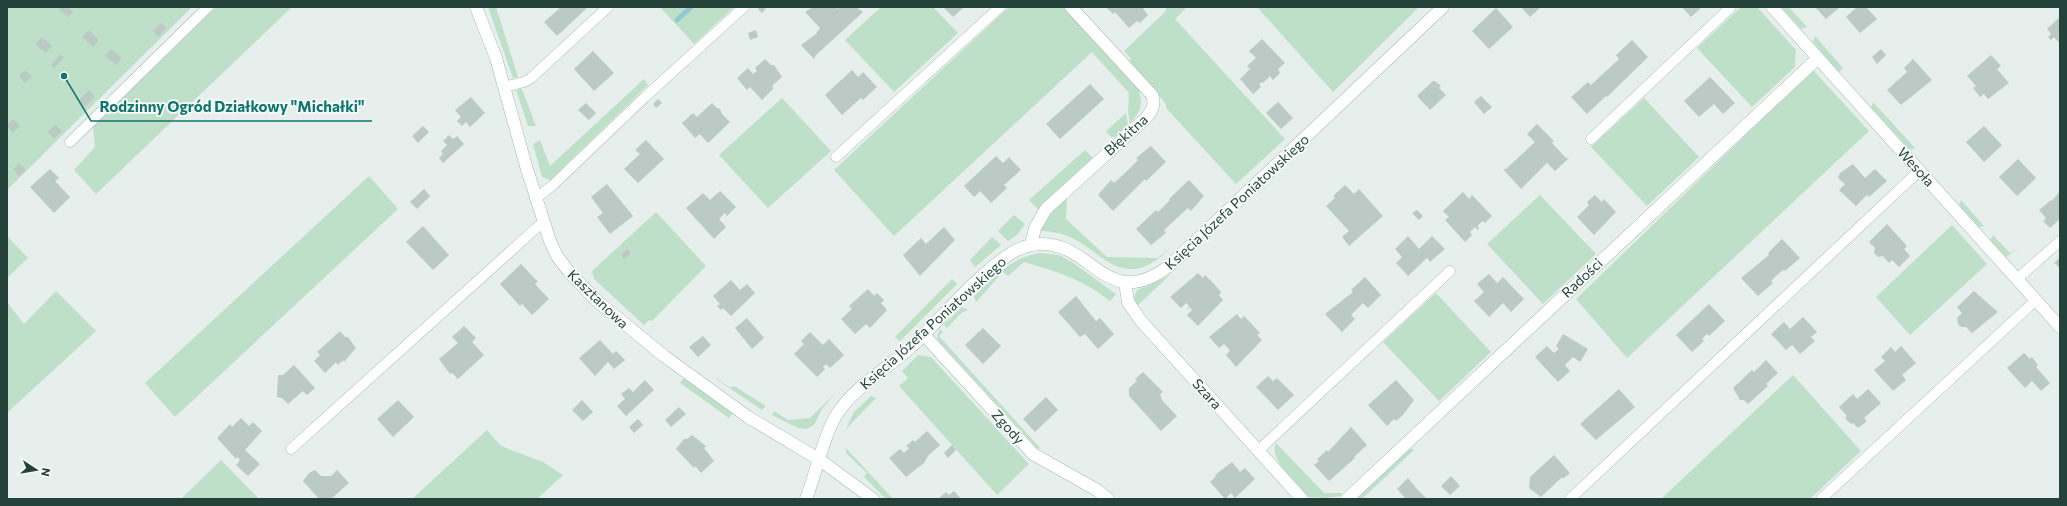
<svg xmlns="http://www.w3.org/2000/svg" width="2067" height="506" font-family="Commissioner,sans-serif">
	<rect width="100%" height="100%" fill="#e6efeb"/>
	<path fill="#bfe0c8" d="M7 7H192L7 190Z
		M216 7H292L96 194 74 170 95 147 93 127Z
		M488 7H496L518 77 513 78Z
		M660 7H734L694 44Z
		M881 7H933L958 33 894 92 845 40Z
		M1009 7H1066L1139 90C1143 107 1141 110 1130 124L1128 111 1129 93 1092 52 894 236 834 170Z
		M1166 7H1187L1175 19 1285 139 1236 184 1166 108V104L1130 61 1131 59 1124 51 1166 11Z
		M1257 7H1419L1333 92Z
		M1741 7H1757L1796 50 1795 67 1752 107 1697 48Z
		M1781 7H1789L1807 27 1801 29Z
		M1815 36 1843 68 1839 72 1813 42Z
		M1813 70 1869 131 1627 358 1576 299Z
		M644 79 648 85 550 180 542 177 533 144 540 140 550 166Z
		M522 89 523 92 536 126H528L516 90Z
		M782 98 831 151 768 208 719 155Z
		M1644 98 1699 157 1647 206 1591 147Z
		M1873 102 1915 148 1910 150 1871 107Z
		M1126 113 1128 125 1115 137H1111L1106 131Z
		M1085 150 1093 158 1040 210 1038 209 1029 200Z
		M369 176 398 209 175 417 145 383Z
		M1540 195 1596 254 1543 304 1487 244Z
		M1065 198 1067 199 1066 219 1107 257 1158 258 1176 242C1169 248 1163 256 1155 261 1119 284 1101 252 1072 238 1061 233 1051 231 1039 231L1055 207Z
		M1961 200 1984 226 1979 227 1959 205Z
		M656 212 706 266 652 321 649 320 644 325 593 278 594 276 591 272Z
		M1014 215 1025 224 1017 235 1008 241 998 231Z
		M1952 225 1987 264 1910 335 1876 297Z
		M1993 235 2010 253 2019 248 2006 257 1990 240Z
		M7 236 28 258 7 278Z
		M992 237 1001 245 975 267 970 260Z
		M1041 253 1059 255 1072 262 1116 294 1110 301C1084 280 1055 271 1024 262L1008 276 1003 272C994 281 986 292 976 302L974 296C994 278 1012 256 1041 253Z
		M1171 274 1137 306 1134 298 1137 290 1163 279Z
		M952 279 957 284 900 341 895 337Z
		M56 291 96 331 7 413V302L24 324Z
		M1436 293 1491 352 1439 401 1383 342Z
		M962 307 968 310 961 313 947 328 944 325Z
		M940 329 943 332 939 336 1041 449 1037 448 938 340 937 335Z
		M918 355 931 357 1029 464 997 495 899 386 908 378 902 371Z
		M1793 375 1861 451 1810 499H1661Z
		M719 376 717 379 731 388 734 386 766 406 762 410 716 379Z
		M684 378 733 413 729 418 680 383Z
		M836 393 822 409 814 425 806 429 798 428 772 415 774 411 788 420 810 418Z
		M871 396 876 398 846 429 854 412Z
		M487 430 501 446 543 462 563 475 537 499H412Z
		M1276 443 1324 493H1341L1342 496 1325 498 1307 497C1297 486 1268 458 1276 443Z
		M845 447 893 499H886L864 477 867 473 847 454Z
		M1410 448 1414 450 1362 499H1353Z
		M221 460 259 499H181Z"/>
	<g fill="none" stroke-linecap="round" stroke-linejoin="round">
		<path stroke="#8ec9d4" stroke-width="5" d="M677 20 691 7"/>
	</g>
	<path fill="#bbcac4" d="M62 7H68L73 12 68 17 59 10Z
		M561 7H588L557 36 544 22Z
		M760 7H767L762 13 758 9Z
		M813 7H835L837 9 840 7H856L863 12 815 56 814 59 801 45 816 34 820 28 805 12Z
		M943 7H964L953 17Z
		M1106 7H1146L1143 9 1148 15 1140 23 1137 21 1129 28 1115 12 1113 14Z
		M1521 7H1541L1530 17Z
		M1682 7H1702L1691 17Z
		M1815 7H1840L1826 19Z
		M1857 7H1866L1877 19 1860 33 1846 17Z
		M1496 8 1513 27 1489 49 1472 31Z
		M2060 17V40L2058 42 2054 37 2051 40 2048 37 2051 34 2047 29Z
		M161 23 166 28 158 37 153 31Z
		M89 30 99 40 93 47 82 37Z
		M756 30 758 37 750 40 748 33Z
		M42 37 52 46 46 53 35 44Z
		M1262 39 1285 63 1278 69 1280 73 1273 80 1270 76 1263 83 1262 82 1259 84 1261 87 1253 94 1240 79 1250 69 1247 66 1256 58 1249 51Z
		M1632 40 1648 57 1607 97 1606 96 1587 114 1571 97 1588 82 1591 85 1619 59 1616 55Z
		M111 49 122 58 116 65 105 56Z
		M1881 49 1886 55 1877 64 1872 57Z
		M593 51 614 73 594 91 574 69Z
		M60 54 64 58 54 68 51 65Z
		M1991 55 2001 66 1997 69 2009 83 1988 99 1984 94 1980 97 1973 88 1976 86 1967 76Z
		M765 59 771 65H774L782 77 772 86 774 88 762 100 750 87 747 90 737 78 748 68 753 74 757 71 755 68Z
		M1913 59 1932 80 1901 105 1887 90 1907 72 1904 68Z
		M25 70 32 77 25 83 19 76Z
		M852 70 858 77 863 72 877 87 863 100 861 98 842 115 825 95Z
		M1710 77 1735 103 1723 114 1714 104 1699 117 1684 101Z
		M1433 81H1435L1441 86 1439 88 1446 95 1430 110 1417 96Z
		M1090 84 1104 99 1060 139 1046 124Z
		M89 90 95 97 85 107 79 100Z
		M1481 96 1492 107 1484 114 1474 102Z
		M471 97 485 113 470 127 466 122 462 126 457 121 461 117 455 110Z
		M658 99 662 103 656 108 653 104Z
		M1278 102 1293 118 1281 129 1266 113Z
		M586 103 596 113 589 120 578 110Z
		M712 103 717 108 720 109 722 114 730 122 708 143 700 134 695 138 682 123 693 113 697 117Z
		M13 119 20 126 12 133 7 125Z
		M55 124 62 131 54 139 48 132Z
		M1537 124 1554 141 1552 143 1566 158H1569L1555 171 1547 163 1521 189 1503 169H1506L1535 142 1527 134Z
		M423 126 429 132 418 143 412 136Z
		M1984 126 2002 145 1984 162 1966 142Z
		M449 135 453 139 457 136 464 144 443 163 439 158 443 154 441 151 447 145 443 141Z
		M646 140 664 159 638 183 624 169 640 154 635 150Z
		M1151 146 1166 162 1146 181 1145 179 1113 211 1098 195 1111 180 1114 183 1126 172 1138 160 1136 158Z
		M996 156 1003 163 1009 157 1021 170 1004 185 1007 188 991 203 980 191 974 197 964 186Z
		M2018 159 2036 178 2017 196 1999 177Z
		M19 163 26 170 19 176 13 169Z
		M1853 164 1865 178 1875 169 1887 181 1869 197 1867 195 1856 206 1839 190 1845 184 1838 178 1840 173Z
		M50 169 59 178 55 181 70 197 54 213 30 187Z
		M1189 180 1204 196 1191 211 1188 208 1164 230 1166 233 1151 245 1136 229 1156 210 1158 212 1170 200 1169 199Z
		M607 184 633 216 610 234 597 217 603 213 591 197Z
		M1345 185 1354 194 1359 189 1383 216 1349 246 1342 237 1349 231 1326 206 1335 198 1333 196Z
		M424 189 430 196 417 209 410 202Z
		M720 191 736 207 727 216 725 213 719 219 726 227 714 239 686 208 703 193 710 200Z
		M2060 191V219L2050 228 2043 221 2046 218 2039 210 2051 200 2052 201Z
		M1463 192 1469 199 1472 195 1492 216 1485 223 1483 221 1477 226 1479 228 1478 230 1475 227 1470 232 1472 235 1465 242 1445 220 1449 217 1443 211Z
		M1595 195 1602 202 1604 199 1616 212 1594 235 1577 217 1589 205 1587 202Z
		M1417 210 1423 216 1419 220 1412 213Z
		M1887 224 1907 246 1904 249 1910 256 1899 267 1892 260 1889 263 1883 256 1878 257 1874 253 1875 248 1869 242Z
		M423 226 449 255 433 270 406 242Z
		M944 227 955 240 920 276 903 255 921 238 926 244Z
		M1408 236 1419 249 1432 236 1445 249 1430 262 1427 258 1408 276 1396 263 1402 257 1395 249Z
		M1782 239 1800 258 1785 271 1783 270 1777 275 1771 281 1773 283 1758 296 1741 278 1769 255 1768 253Z
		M627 249 631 253 624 259 621 255Z
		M2060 257V269L2055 263 2051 266Z
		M521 264 538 282 535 284 549 299 532 315 522 304 520 306 500 284Z
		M1198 273 1203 278 1205 275 1214 284 1221 292 1219 295 1223 300 1198 326 1187 315 1192 310 1190 307 1187 310 1189 306 1186 303 1181 308 1170 297Z
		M1489 274 1497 283 1503 277 1524 299 1511 312 1503 303 1489 317 1474 301 1484 292 1477 284Z
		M1365 277 1381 295 1368 308 1363 303 1351 315 1355 319 1342 332 1325 314 1353 292 1351 290Z
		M731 280 740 290 747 284 755 293 731 316 723 308 721 310 717 306 720 304 713 296Z
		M868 289 874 296 877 293 884 300 881 303 887 310 870 328 866 324 855 334 841 319 852 309 849 306Z
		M1974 291 1998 312 1972 333 1966 327H1961L1958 324 1957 318 1962 313 1957 307Z
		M1076 296 1096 321 1100 318 1114 334 1098 349 1085 334 1080 337 1058 312Z
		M1709 304 1725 321 1709 336 1707 334 1702 339 1704 341 1692 352 1676 335Z
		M1237 314 1241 319 1244 316 1260 333 1257 335 1262 340 1236 367 1226 355 1230 351 1228 348 1224 344 1219 348 1209 337Z
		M1803 317 1817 332 1811 337 1815 341 1800 354 1792 345 1786 350 1771 334 1784 322 1790 329Z
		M747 318 764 338 752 349 735 328Z
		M464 326 476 338 472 342 484 355 458 379 452 373 450 374 439 359 458 343 452 337Z
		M983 328 1001 346 983 364 965 345Z
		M340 331 345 337H348L356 348 344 362 343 360 338 365 336 362 325 373 314 361 320 355 317 352Z
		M810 332 823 345 829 339 844 355 830 368 826 364 823 367 825 369 817 377 794 354 804 344 801 341Z
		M1563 334 1588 349 1580 362 1573 357 1565 365 1570 371 1558 382 1535 357 1547 346 1554 353 1559 349 1556 346Z
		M703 336 711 345 698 357 689 347Z
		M600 340 613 354 616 351 625 360 614 369 608 362 595 376 579 358Z
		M1901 346 1916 363 1902 375 1906 380 1893 391 1874 370 1885 361 1881 357 1891 347 1895 352Z
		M2024 353 2030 359 2032 357 2038 365 2036 367 2050 383 2041 391 2032 381 2025 388 2007 368Z
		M1766 360 1778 373 1766 384 1768 386 1748 404 1744 400H1740L1733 388 1752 370 1754 372Z
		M294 365 315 388 307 395 303 391 288 404 282 398 277 397 278 375H283Z
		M1143 372 1163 392 1160 394 1162 400 1177 416 1161 431 1129 396V388L1137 381 1135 379Z
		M1268 376 1273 381 1277 378 1294 395 1278 410 1256 387Z
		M645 380 654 390 626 416 617 406 625 399 621 394 629 388 633 392Z
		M1396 380 1414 400 1403 415 1396 421 1394 419 1387 426 1368 405Z
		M1619 389 1635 407 1596 440 1580 424Z
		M1868 389 1881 403 1864 418 1867 421 1858 428 1853 423 1851 424 1845 418 1847 416 1839 407 1853 394 1857 399Z
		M1046 397 1058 410 1035 432 1023 419Z
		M398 400 414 417 393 437 377 419Z
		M582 400 593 412 583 421 572 410Z
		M679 407 686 414 671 427 665 420Z
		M241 418 249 426 253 422 262 431 245 450 260 464 248 476 236 465 240 460 237 457 236 459 217 438 230 424 232 427Z
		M638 419 643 425 634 433 629 427Z
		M1351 427 1367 445 1354 457 1355 458 1329 481 1314 465 1319 461 1317 459 1327 450 1328 452Z
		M927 431 940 445 928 456 924 463 906 477 889 458 900 449 904 453 909 448 906 446 913 440 915 442Z
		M692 435 706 446 704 448 714 461 701 473 695 466 694 468 676 449 684 439H687Z
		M952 445 956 450 948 458 944 453Z
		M1554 455 1570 473 1563 479 1562 477 1541 497 1529 488 1530 477Z
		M1232 462 1240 472 1245 468 1255 479 1235 498 1231 493 1225 499 1210 482 1216 476 1215 475Z
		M315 470 321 476H331L337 470 349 483 331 499H319L303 481 309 473Z
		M1451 476 1460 486 1450 495 1441 486Z
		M1408 478 1416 488 1427 499H1404L1405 498 1397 489Z
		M954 491 961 499H938L946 492 949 495Z"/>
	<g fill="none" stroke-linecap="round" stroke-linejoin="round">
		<g stroke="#a8b8b2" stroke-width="11">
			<path id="lane" d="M504 87 524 82 531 78 608 7
				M1591 139 1731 7
				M70 142 208 7
				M836 157 1000 7
				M535 199 553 185 645 97 744 7
				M2017 279 2060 241
				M291 449 543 222
				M1259 450 1450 271
				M1570 499 1919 171
				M1821 499 2036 300"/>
		</g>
		<g stroke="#a8b8b2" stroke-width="13">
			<path id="street" d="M476 7 496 58 526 166 550 241 557 256 569 272 597 301 664 356 748 417 820 460 873 499
				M1772 7 2060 327
				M1031 245 1035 228 1046 209 1145 119C1152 112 1156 105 1152 95L1071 7
				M1125 282 1128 302 1141 321 1302 499
				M924 335 1033 454 1097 490 1108 499
				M806 499C816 474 824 432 839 411 857 385 887 369 911 347 942 318 975 277 1010 254 1019 248 1030 244 1041 244 1093 243 1107 313 1169 266L1443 7
				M1347 499 1818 58"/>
		</g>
		<use href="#lane" stroke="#fff" stroke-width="10"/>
		<use href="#street" stroke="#fff" stroke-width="12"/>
	</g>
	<g text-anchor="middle" stroke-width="3.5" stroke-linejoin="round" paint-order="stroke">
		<g font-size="14" fill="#24423a" stroke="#f7fbf9">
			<text transform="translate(1126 135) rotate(-42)" y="5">Błękitna</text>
			<text transform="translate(1916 167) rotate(48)" y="5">Wesoła</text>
			<text transform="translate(1237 202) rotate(-43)" y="5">Księcia Józefa Poniatowskiego</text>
			<text transform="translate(1582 278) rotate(-43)" y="5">Radości</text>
			<text transform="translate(598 299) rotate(44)" y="5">Kasztanowa</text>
			<text transform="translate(933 323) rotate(-42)" y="5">Księcia Józefa Poniatowskiego</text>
			<text transform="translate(1207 394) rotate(48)" y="5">Szara</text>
			<text transform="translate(1008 427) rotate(48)" y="5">Zgody</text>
		</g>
	</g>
	<path fill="none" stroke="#0f766e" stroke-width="1.5" d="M64 76L91 121H372"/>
	<circle fill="#0f766e" stroke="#f7fbf9" stroke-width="1.5" cx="64" cy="76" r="4"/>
	<g font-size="15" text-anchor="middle" font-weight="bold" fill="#0f766e" stroke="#f7fbf9" stroke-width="3.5" stroke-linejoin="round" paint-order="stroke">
		<text x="232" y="112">Rodzinny Ogród Działkowy "Michałki"</text>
	</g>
	<rect width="2067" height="506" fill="none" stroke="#24423a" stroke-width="16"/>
	<g transform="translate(36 470) rotate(102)" stroke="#f7fbf9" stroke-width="3" paint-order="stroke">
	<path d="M0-3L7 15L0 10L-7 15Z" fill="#24423a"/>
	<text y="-6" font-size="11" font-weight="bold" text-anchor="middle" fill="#24423a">N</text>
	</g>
</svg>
